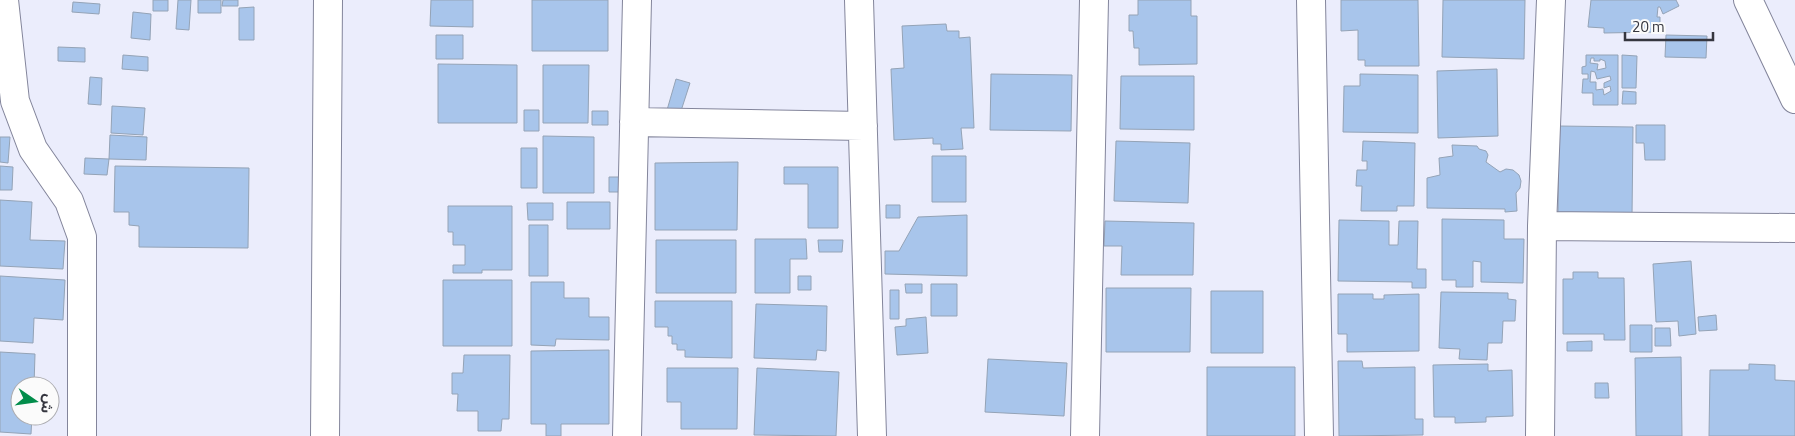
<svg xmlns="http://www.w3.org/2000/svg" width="1795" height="436" font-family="'Titillium Web','Noto Sans Arabic',sans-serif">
	<rect width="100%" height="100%" fill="#ebedfc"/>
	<path fill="#a8c5eb" stroke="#94a3b6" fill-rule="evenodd" d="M153 0H168V11H153Z
		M178 0H191L189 30 176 29Z
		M198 0H221V13H198Z
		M223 0H238V6H222Z
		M431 0H473V27L430 26Z
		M532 0H608V51H532Z
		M1138 0H1191V16H1197V64L1139 65V48H1134L1133 31H1129V15H1138Z
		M1341 0H1418L1419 66H1365V60H1358V30L1341 31Z
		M1443 0H1525L1524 59 1442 57Z
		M1591 0H1676L1679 6 1663 14 1660 7H1658L1657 17H1660V25L1657 24V32L1604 33V28L1588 27Z
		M73 2 100 4 99 14 72 12Z
		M254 7V40H239V8Z
		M133 12 151 14 150 40 131 38Z
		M946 24 947 31H959V38L970 37 974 128H961L963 149 941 150V144H933V138L894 140 891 69 904 68 902 26Z
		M436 35H463V59H436Z
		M1666 35 1707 36 1706 58 1665 57Z
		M58 47 85 48V62L58 61Z
		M123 55 148 57V71L122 69Z
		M1586 55H1618V105H1593V93H1582L1583 79H1588V74H1582V67L1586 66ZM1591 58H1594V61H1600V59L1605 61 1606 68 1597 70 1598 64 1590 63ZM1591 71 1595 72 1597 79 1610 76 1611 80 1604 83V88L1610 86 1611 91 1604 95 1603 89 1596 90V82H1590Z
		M1622 55 1637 56 1636 88H1622Z
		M438 64 517 65V123H438Z
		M543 65H589L588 123H543Z
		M1497 69 1498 136 1438 138 1437 71Z
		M991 74 1072 75 1071 131 990 130Z
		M1360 74 1418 75V133L1343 132 1344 86H1360Z
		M1121 76H1194V130L1120 129Z
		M90 77 102 78 101 105 88 104Z
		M676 79 690 83 680 114 667 110Z
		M1623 91 1636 92V104H1622Z
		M112 106 145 108 143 135 111 133Z
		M524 110H539V131H524Z
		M592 111H608V125H592Z
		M1636 125H1665V160H1645L1644 143H1636Z
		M1559 126 1633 127 1632 217H1558Z
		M110 135 147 137 146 160 109 159Z
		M543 136 594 137V193H543Z
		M0 137H10L8 163 0 162Z
		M1116 141 1190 143 1188 203 1114 201Z
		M1363 141 1415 143 1414 206H1397V211H1361L1362 186H1356L1357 170H1367V161H1362Z
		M1452 145 1477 146 1479 149 1486 151 1488 155 1486 162 1500 172 1506 169 1513 170 1519 175 1521 181 1520 188 1516 193 1517 211 1505 212V209L1427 208V178L1440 175 1439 158 1453 156Z
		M521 148H537V188H521Z
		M932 156H966V202H932Z
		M85 158 109 159 107 175 84 174Z
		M738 162 737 230H655V163Z
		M0 166 13 167 12 190H0Z
		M115 166 249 168 248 248 139 247V226L129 225V212H114Z
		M784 167H838V228H808V184H784Z
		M609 177H621V192H609Z
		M0 200 32 202 30 240 65 241 63 269 0 266Z
		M567 202H610V229H567Z
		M527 203H553V220H528Z
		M886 205H900V218H886Z
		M448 206H512V270H482V273H453V265H465V245H453V232H448Z
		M967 215V276L885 274V251H899L918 217Z
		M1442 219 1504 220V239H1524L1523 283 1481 282V262L1473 261V287H1456V280H1442Z
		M1339 220 1389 221V245H1398L1399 221H1418L1417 269H1426V288H1412V282L1338 281Z
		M1105 221 1194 223 1193 275H1121L1122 246H1104Z
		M529 225H548V276H529Z
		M755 239H806L807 259H790V293H755Z
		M656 240H736V293H656Z
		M818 240H843L842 252H819Z
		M1691 261 1696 334 1679 336 1678 321 1656 322 1653 264Z
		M1573 272H1598V278H1624L1625 340H1604V334H1563V279H1573Z
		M0 276 65 280 63 320 34 318 33 343 0 341Z
		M798 276H811V290H798Z
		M443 280H512V346H443Z
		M531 282H564V298H589V317H609V340L556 339 555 346 531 345Z
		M905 284H922V293H906Z
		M931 284H957V316H931Z
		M1106 288H1191L1190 352H1106Z
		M890 290H899V319H890Z
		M1211 291H1263V353H1211Z
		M1441 292 1508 293V299L1516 300 1515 321H1503L1502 343H1488L1487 360 1459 359 1460 349 1439 348Z
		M1338 294H1373V299H1384V295L1419 294V351L1347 352V334H1338Z
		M655 301H732V358L685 357V350H677V344H672V336H668V327H655Z
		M756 304 827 306 826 351 817 350 816 360 754 358Z
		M1716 315 1717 330 1699 331 1698 317Z
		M926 317 928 353 897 355 895 327 906 326V319Z
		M1630 325H1652V352H1630Z
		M1655 328H1670L1671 346H1655Z
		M1592 341V351H1567V342Z
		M609 350V424H561V436H546V424H531V351Z
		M0 352 35 354 34 386H20V416H32L31 434 0 432Z
		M464 355H510L509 419H502L501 431H478V411H457L458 394H452V373H463Z
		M1681 357 1682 436H1636L1635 358Z
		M988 359 1067 363 1064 416 985 412Z
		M1338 361H1362L1363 368 1415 367V419H1423V435L1339 436Z
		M1488 364V371L1512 370 1513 416 1486 417V422L1455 423V417H1434L1433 365Z
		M1749 364 1775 365V380L1795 381V436H1709L1710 370H1749Z
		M1207 367H1295V436H1207Z
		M667 368H738L737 429H681V402H667Z
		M757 368 839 372 836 436 754 435Z
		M1595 383H1608L1609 398H1595Z"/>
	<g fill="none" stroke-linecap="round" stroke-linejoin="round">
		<g stroke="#83859b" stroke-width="30">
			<path id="minor" d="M4 0 15 101 33 149 69 201 82 237V436
				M859 0 872 436
				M1311 0 1319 436
				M1748 0 1795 99
				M634 122 863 126
				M1542 226 1795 228
				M325 436 328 0
				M627 436 637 0
				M1085 436 1094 0
				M1540 436 1542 226 1551 0"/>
		</g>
		<use href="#minor" stroke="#fff" stroke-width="28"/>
	</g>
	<g transform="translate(35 401) rotate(103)"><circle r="24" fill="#fbfbfb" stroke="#acacb0"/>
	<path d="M0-4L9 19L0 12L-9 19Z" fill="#028d4b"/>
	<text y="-8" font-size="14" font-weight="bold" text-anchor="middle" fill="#35363f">ش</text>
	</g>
	<path d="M1625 32v8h88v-8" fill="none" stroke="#35363f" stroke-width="2.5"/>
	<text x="1632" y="32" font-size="15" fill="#35363f" stroke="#fbfbfb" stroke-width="4" paint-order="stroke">20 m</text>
</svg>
